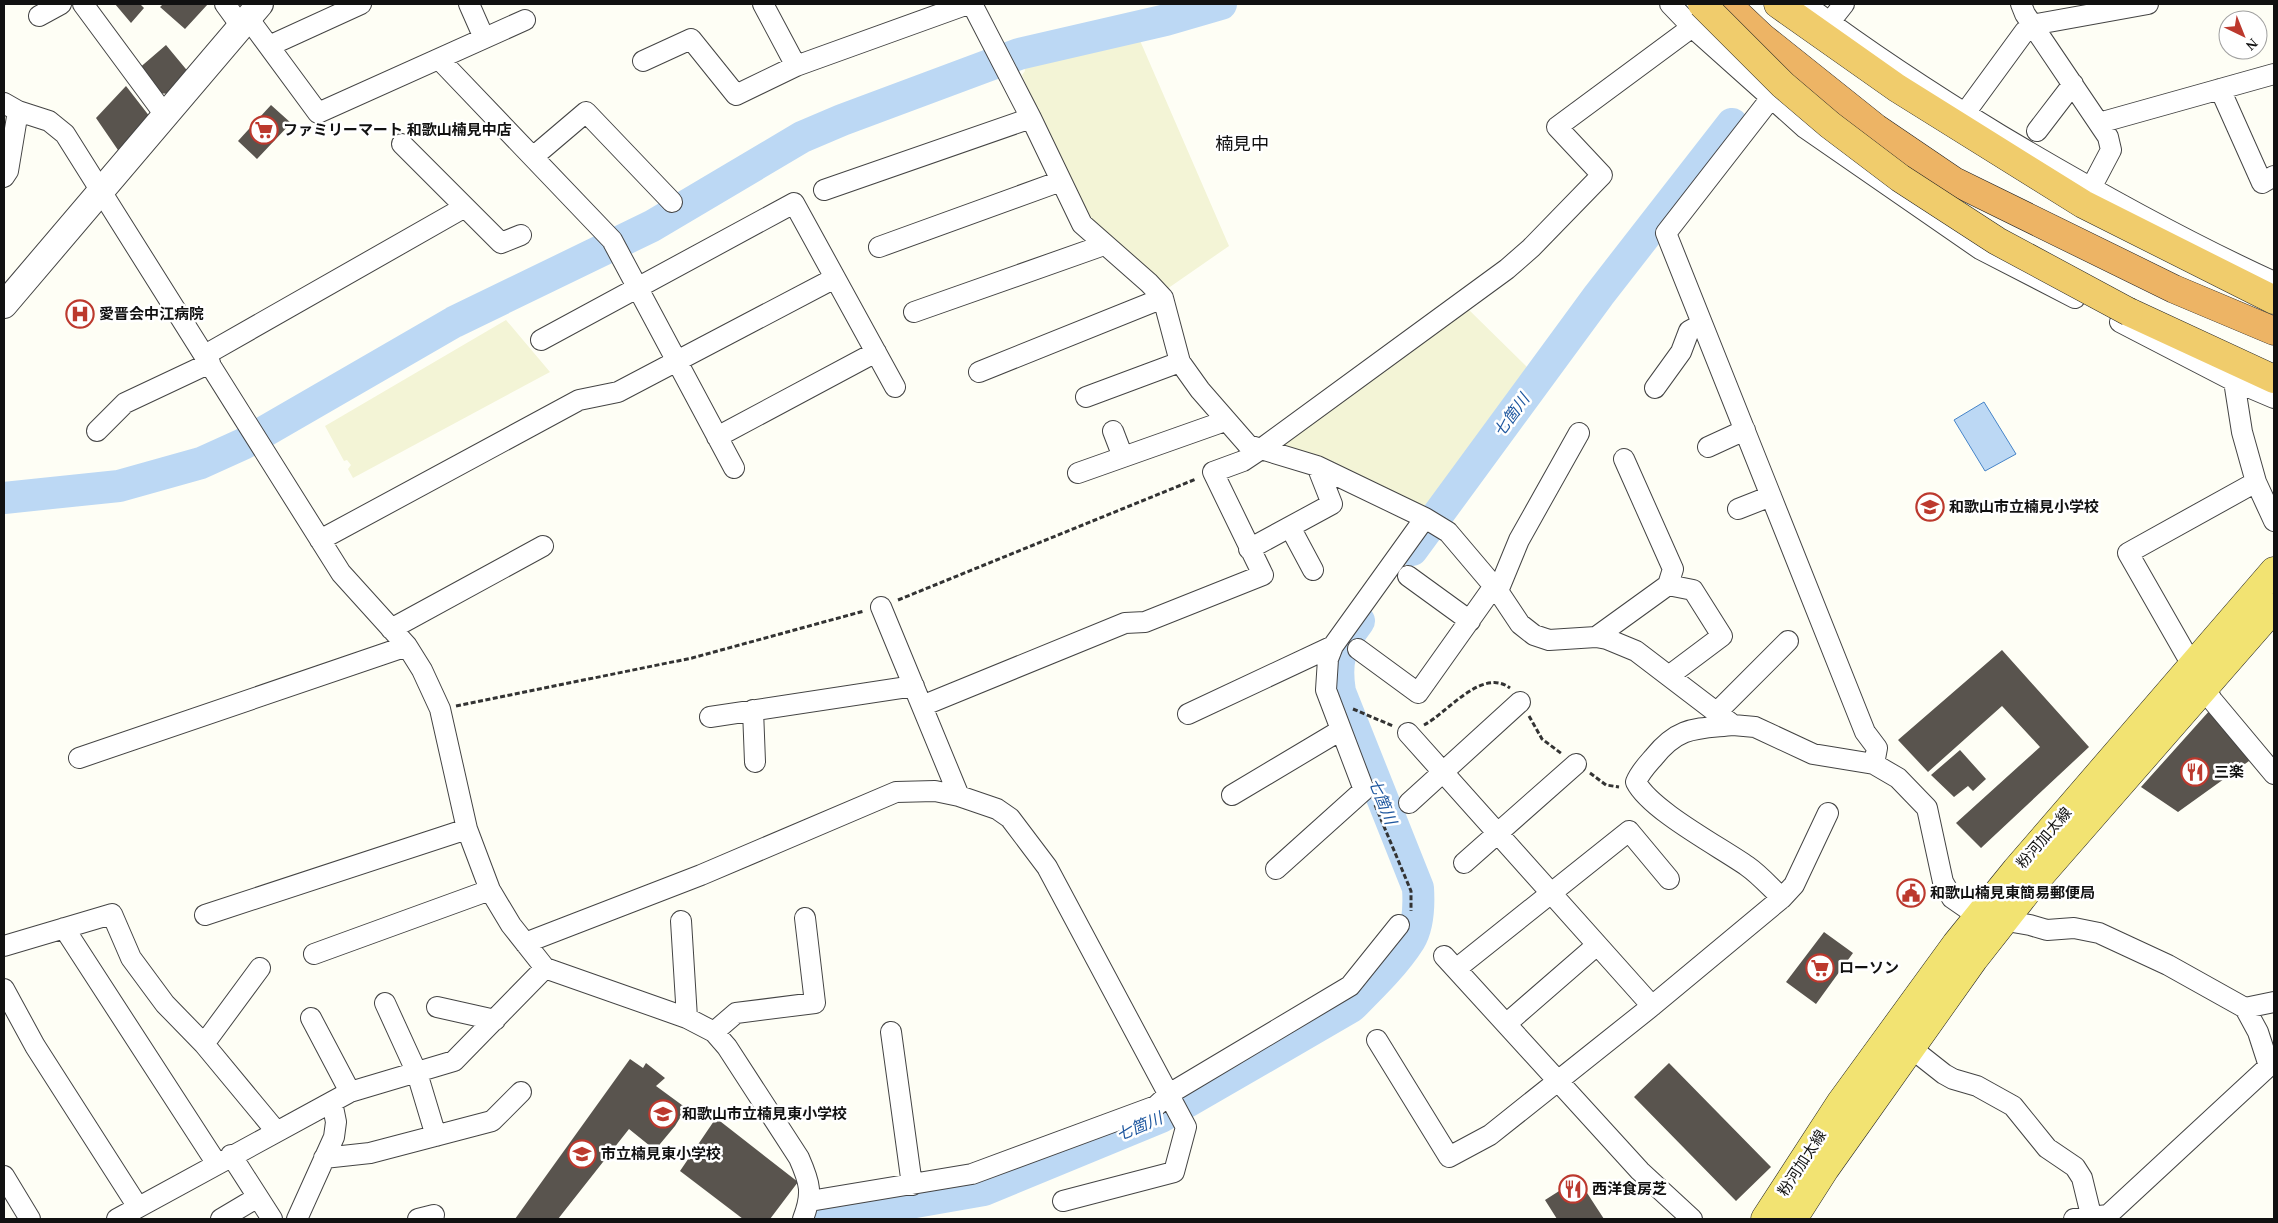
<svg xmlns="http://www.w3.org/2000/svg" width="2278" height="1223" font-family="'Times New Roman','Noto Sans JP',serif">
	<rect width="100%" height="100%" fill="#fefef5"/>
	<path fill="#f3f4d6" d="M1138 36 1229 246 1167 289 1086 216 1061 167 1022 75 1025 71 1023 63 1061 52Z
		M1465 306 1531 371 1428 512 1276 444Z
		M506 320 550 372 353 478 348 469 351 465 347 460 344 461 325 426Z"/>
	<path fill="#bcd8f4" stroke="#4684c8" d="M1984 402 2016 454 1985 471 1954 420Z"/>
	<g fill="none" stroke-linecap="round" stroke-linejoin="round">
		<path stroke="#bcd8f4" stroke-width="32" d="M4 498 119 486 201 463 243 444 454 322 652 226 802 137 842 120 1019 54 1166 20 1221 4
			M1412 550 1599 295 1732 124
			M818 1219 984 1190 1161 1117 1351 1007C1370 988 1395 964 1410 940 1419 925 1419 904 1418 888L1340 692C1335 661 1340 646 1359 621"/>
	</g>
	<path fill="#59544e" d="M115 4H140L144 8 131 23Z
		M163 4H208L185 29 160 7Z
		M166 45 190 74 171 94 156 93 137 70Z
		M126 86 150 117 120 153 96 118Z
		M271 105 291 123 257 159 238 141Z
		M2002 650 2089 747 1981 848 1956 823 2040 747 2002 706 1928 772 1898 740Z
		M2211 709 2256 756 2178 812 2141 787Z
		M1960 750 1986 779 1973 791 1968 786 1954 797 1931 775Z
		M1824 932 1853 953 1816 1004 1786 982Z
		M630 1059 643 1068 646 1063 665 1078 656 1086 686 1108 675 1126 655 1150 629 1129 558 1219H515Z
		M1669 1063 1771 1167 1736 1201 1634 1097Z
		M716 1118 798 1182 770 1219H743L680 1171Z
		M1578 1179 1604 1219H1557L1545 1200Z"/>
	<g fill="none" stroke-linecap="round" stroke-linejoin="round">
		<g stroke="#444" stroke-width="22">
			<path id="minor" d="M83 4 165 115
				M225 4 241 26
				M469 4 484 38
				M763 4 796 66
				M972 4 1031 118 1082 224 1149 283 1163 298 1180 362 1200 390 1248 445 1317 466 1425 518 1448 532 1498 591 1520 624 1534 635 1549 640 1596 637 1607 639 1636 651 1733 725 1755 727 1813 754 1874 764 1898 778 1927 808 1943 882 1952 898 1978 916 2030 925 2047 930 2074 928 2099 933 2168 965 2245 1008 2274 1002
				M1670 4 1692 27 1805 128 1980 249 2075 298
				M1805 4C1867 51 1933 94 2000 135 2089 188 2180 239 2274 282
				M2021 4 2025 14 2108 137 2111 150 2091 188
				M39 16 61 4
				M248 18 318 113 525 20
				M1829 23 1844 4
				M269 46 361 4
				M439 59 612 240 734 468
				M643 61 691 39 736 95 796 66 968 4
				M2220 89 2262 183 2274 176
				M1771 98 1666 233 1865 732 1877 748 1874 764
				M4 103 18 111 49 121 65 134 341 573 407 646 422 670 440 709 467 829 490 890 511 925 545 968 687 1018 714 1032 727 1047 799 1158C810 1183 813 1193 803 1219
				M1965 113 2025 31 2032 25 2148 4
				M2099 123 2274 74
				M2037 131 2073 84
				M402 144 501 243 521 235
				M533 157 586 112 672 202
				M4 177 8 171 18 111
				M824 190 1031 118
				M879 247 1061 181
				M914 312 1104 245
				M2120 322 2234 381 2274 398
				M541 340 794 203 895 387
				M205 355 465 207
				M979 372 1163 298
				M2234 381 2242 432 2256 482 2128 553 2212 700 2274 774
				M1655 388 1681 352 1689 331 1702 324
				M1086 397 1180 362
				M97 431 125 403 210 363
				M1113 431 1123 457
				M717 437 876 352
				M1708 447 1745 430
				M1078 473 1225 421
				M2256 482 2274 521
				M1738 509 1771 496
				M1290 527 1313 570
				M320 540 579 400 618 392 835 278
				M1249 549 1332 504 1317 466
				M1408 576 1470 621
				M1668 585 1693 590 1722 636 1670 675
				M1498 591 1519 540 1579 433
				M881 607 959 796
				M391 629 543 546
				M1596 637 1668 585 1673 569 1624 459
				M1358 649 1418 693 1494 586
				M922 706 1125 623 1145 622 1263 575 1213 472 1243 461 1261 449 1507 269 1531 248 1602 175 1557 127 1722 5
				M753 710 755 762
				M1716 713 1788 641
				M1188 714 1333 646
				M710 717 914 686
				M1733 725C1696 729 1679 726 1654 757 1647 765 1640 772 1636 782 1650 810 1720 847 1747 866 1760 875 1771 888 1782 898
				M1408 733 1652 1006
				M79 758 407 646
				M1232 795 1341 730
				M1409 803 1520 702
				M1464 863 1576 764
				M1276 869 1364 790 1326 690 1328 659 1333 646 1425 518
				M205 915 467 829
				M681 921 687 1018
				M64 928 217 1164
				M525 943 701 875 896 792 935 791 959 796 997 809 1010 818 1047 867 1186 1127 1174 1172 1063 1201
				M4 946 112 914 131 958 165 1004 204 1044 276 1131
				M314 954 490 890
				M1444 956 1640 1171 1692 1219
				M1456 969 1629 831 1669 879
				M4 989 35 1046 138 1207
				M385 1003 417 1073 436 1136
				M437 1007 495 1020
				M311 1018 350 1092
				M1506 1024 1597 945
				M714 1032 736 1013 815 1003 805 918
				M891 1032 912 1185
				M1377 1040 1449 1157 1490 1135 1652 1006 1782 898 1794 885 1828 813
				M204 1044 260 968
				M1911 1048 1944 1074 1953 1079 1977 1086 2013 1106 2047 1148 2075 1167 2082 1178 2091 1215
				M231 1155 272 1219
				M324 1158 370 1153 492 1121 521 1092
				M4 1176 30 1219
				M810 1201 972 1174 1156 1106 1169 1094 1350 986 1399 925
				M117 1219 350 1092 454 1061 545 968
				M221 1219 258 1197
				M297 1219 334 1137 336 1122 332 1102
				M418 1219 434 1215
				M2074 1219 2108 1215 2269 1066 2258 1032 2245 1008"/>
		</g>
		<g stroke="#444" stroke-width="28">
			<path id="tertiary" d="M4 305 260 4"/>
		</g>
		<g stroke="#222" stroke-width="29">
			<path id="primary" d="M1765 1219 1841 1102 1956 944 2016 870 2274 571
				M1793 1219 1825 1169 1974 959 2033 884 2274 608"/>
		</g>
		<g stroke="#222" stroke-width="29">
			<path id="trunk" d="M1778 4 1897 88 2083 204 2274 300
				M2129 312 2274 379"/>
		</g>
		<g stroke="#222" stroke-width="29">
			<path id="motorway" d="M1727 4 1762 37 1876 128 1954 181 2174 289 2274 331"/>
		</g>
		<path stroke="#333" stroke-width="3" stroke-dasharray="5 2.5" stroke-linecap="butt" d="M898 600 1196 479
			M456 706 692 658 864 611
			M1353 709 1393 726
			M1529 716 1542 739 1562 754
			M1424 725C1447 713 1482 667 1510 688
			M1590 773 1606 785 1619 787
			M1375 805 1411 891V911"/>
		<use href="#minor" stroke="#fff" stroke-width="20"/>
		<use href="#tertiary" stroke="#fff" stroke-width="26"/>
		<use href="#primary" stroke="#f2e372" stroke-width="28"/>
		<use href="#trunk" stroke="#f0cc6c" stroke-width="28"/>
		<use href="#motorway" stroke="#edb465" stroke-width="28"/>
		<g stroke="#222" stroke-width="29" stroke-linecap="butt">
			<path id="trunk-bridge" d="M1702 4 1783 85 1830 125 1900 178 1997 241 2129 312"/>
		</g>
		<use href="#trunk-bridge" stroke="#f0cc6c" stroke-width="28"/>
	</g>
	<defs>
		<g id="supermarket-ring" transform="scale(1.4375)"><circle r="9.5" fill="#fff" stroke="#bc392e" stroke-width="1.5"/><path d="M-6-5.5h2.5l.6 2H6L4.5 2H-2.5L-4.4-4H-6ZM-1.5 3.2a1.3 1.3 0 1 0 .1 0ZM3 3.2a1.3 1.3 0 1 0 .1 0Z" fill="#bc392e"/></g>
		<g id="hospital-ring" transform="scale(1.4375)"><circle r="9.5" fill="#fff" stroke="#bc392e" stroke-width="1.5"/><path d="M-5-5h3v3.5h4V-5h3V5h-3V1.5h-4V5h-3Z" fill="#bc392e"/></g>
		<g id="school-ring" transform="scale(1.4375)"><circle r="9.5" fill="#fff" stroke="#bc392e" stroke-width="1.5"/><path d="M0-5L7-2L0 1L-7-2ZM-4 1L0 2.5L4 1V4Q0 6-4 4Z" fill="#bc392e"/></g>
		<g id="restaurant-ring" transform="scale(1.4375)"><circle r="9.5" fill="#fff" stroke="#bc392e" stroke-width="1.5"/><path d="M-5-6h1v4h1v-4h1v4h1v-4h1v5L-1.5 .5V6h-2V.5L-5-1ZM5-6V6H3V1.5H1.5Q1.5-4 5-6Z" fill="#bc392e"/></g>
		<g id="civic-ring" transform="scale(1.4375)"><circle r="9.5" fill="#fff" stroke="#bc392e" stroke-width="1.5"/><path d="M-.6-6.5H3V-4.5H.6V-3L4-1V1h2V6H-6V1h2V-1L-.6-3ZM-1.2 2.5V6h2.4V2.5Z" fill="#bc392e"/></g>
	</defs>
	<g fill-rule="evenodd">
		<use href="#supermarket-ring" x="264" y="130"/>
		<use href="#hospital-ring" x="80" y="314"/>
		<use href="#school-ring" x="1930" y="507"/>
		<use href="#restaurant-ring" x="2195" y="772"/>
		<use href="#civic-ring" x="1911" y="893"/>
		<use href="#supermarket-ring" x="1820" y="968"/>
		<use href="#school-ring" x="663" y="1114"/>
		<use href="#school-ring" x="582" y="1154"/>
		<use href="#restaurant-ring" x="1573" y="1189"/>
	</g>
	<g text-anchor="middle" stroke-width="5" stroke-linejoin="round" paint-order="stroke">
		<g font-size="15" font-weight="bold" fill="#111" stroke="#fff" text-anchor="start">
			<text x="283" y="135">ファミリーマート 和歌山楠見中店</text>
			<text x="99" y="319">愛晋会中江病院</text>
			<text x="1949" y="512">和歌山市立楠見小学校</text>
			<text x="2214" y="777">三楽</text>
			<text x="1930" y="898">和歌山楠見東簡易郵便局</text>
			<text x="1839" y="973">ローソン</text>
			<text x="682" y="1119">和歌山市立楠見東小学校</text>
			<text x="601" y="1159">市立楠見東小学校</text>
			<text x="1592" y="1194">西洋食房芝</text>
		</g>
		<g font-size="15" fill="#111" stroke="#fff">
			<text transform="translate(2044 838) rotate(-49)" y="5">粉河加太線</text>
			<text transform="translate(1802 1163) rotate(-57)" y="5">粉河加太線</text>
		</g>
		<g font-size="16" font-style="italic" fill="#1e579f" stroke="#fff">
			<text transform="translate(1511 415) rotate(-54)" y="6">七箇川</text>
			<text transform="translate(1383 801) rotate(68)" y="6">七箇川</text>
			<text transform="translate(1139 1126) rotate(-23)" y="6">七箇川</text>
		</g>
		<g font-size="18" fill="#111" stroke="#fff">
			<text x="1242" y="150">楠見中</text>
		</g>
	</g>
	<rect width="2278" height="1223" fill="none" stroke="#111111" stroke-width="10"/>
	<g transform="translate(2243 35) rotate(137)"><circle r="24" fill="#ffffff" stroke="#a0a0a0"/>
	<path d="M0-4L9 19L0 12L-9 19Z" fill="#bc392e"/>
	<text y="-8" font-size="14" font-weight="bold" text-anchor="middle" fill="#111111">N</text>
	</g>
</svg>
